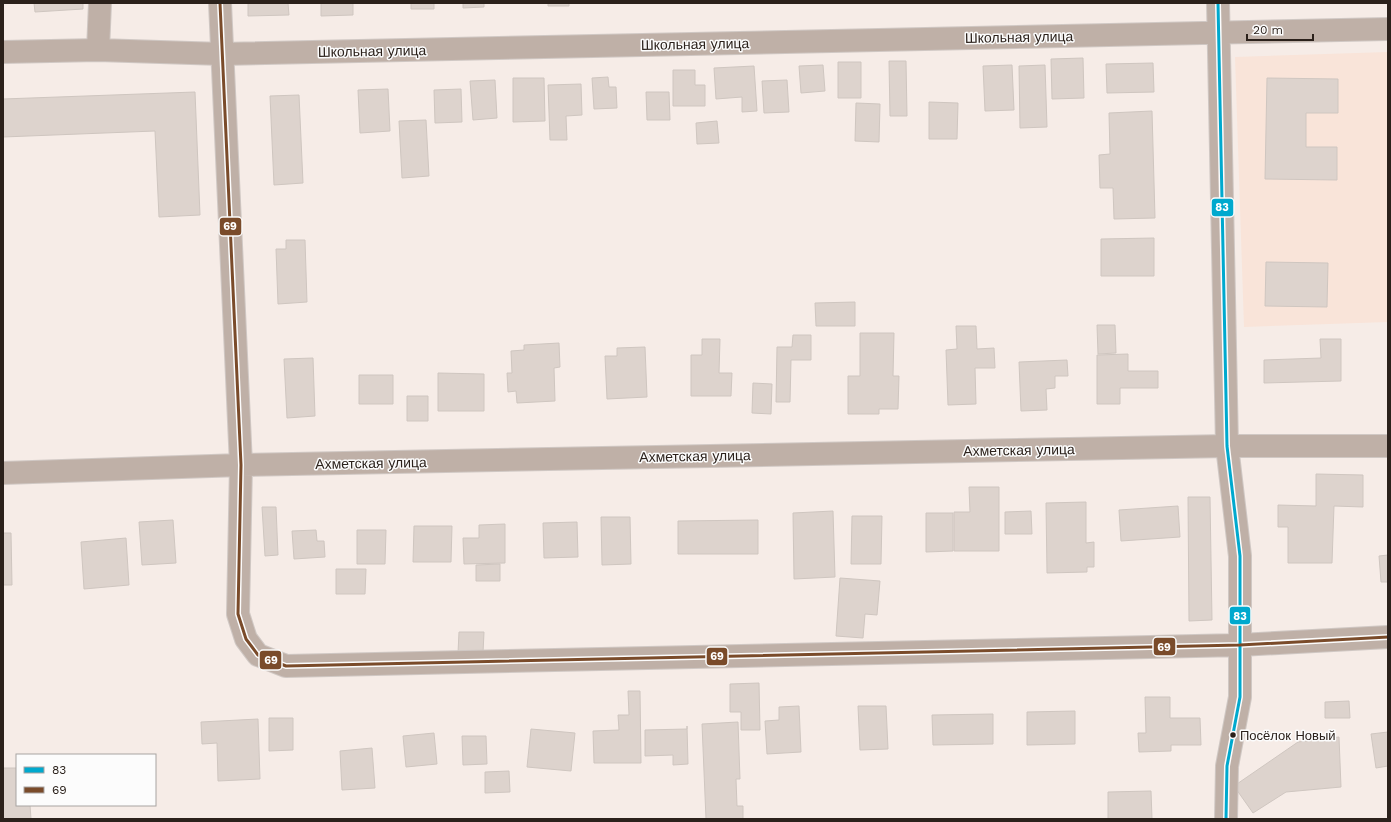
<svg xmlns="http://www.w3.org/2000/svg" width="1391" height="822" font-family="'Work Sans',sans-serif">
	<rect width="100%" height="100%" fill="#f6ece7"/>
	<path fill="#f9e4d9" d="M1388 52V322L1244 327 1235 57Z"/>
	<path fill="#ddd3cd" stroke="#cfc6c0" d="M34 3H83V9L35 12Z
		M248 3H288L289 15 248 16Z
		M321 3H353V15L321 16Z
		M411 3H434V9H411Z
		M463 3H484V7L463 8Z
		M548 3H569V6H548Z
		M1083 58 1084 98 1052 99 1051 59Z
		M889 61H906L907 116H890Z
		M838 62H861V98H838Z
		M1153 63 1154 92 1107 93 1106 64Z
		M823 65 825 91 801 93 799 66Z
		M1012 65 1014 110 985 111 983 66Z
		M1045 65 1047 127 1020 128 1019 66Z
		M754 66 757 111 742 112V97L716 99 714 68Z
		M673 70H695V85H705V106H673Z
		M608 77 609 87H616L617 108 594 109 592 78Z
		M513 78H544L545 121 513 122Z
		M1267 78 1338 79V113H1306V147H1337V180L1265 179Z
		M495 80 497 118 473 120 470 81Z
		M787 80 789 112 764 113 762 81Z
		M581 84 582 115 566 116 567 140H550L548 85Z
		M388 89 390 131 360 133 358 90Z
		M461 89 462 122 435 123 434 90Z
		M195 92 200 215 159 217 155 131 3 137V99Z
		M646 92H669L670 120H647Z
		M299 95 303 183 274 185 270 96Z
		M929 102 958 103 957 139H929Z
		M856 103 880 104 879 142 855 141Z
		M1152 111 1155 218 1114 219 1113 188H1100L1099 155 1110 154 1109 113Z
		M426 120 429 176 402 178 399 121Z
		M717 121 719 143 697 144 696 123Z
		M1154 238V276H1101V239Z
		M286 240H305L307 302 278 304 276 249H286Z
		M1266 262 1328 263 1327 307 1265 306Z
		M855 302V326H816L815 303Z
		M1097 325H1115L1116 353 1098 354Z
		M956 326H976L977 349 994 348 995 368H975L976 404 948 405 946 350 957 349Z
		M860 333H894L893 376H899L898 409H879V414H848V376H860Z
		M793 335H811V360H791L790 402H776L777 347H792Z
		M702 339H720L719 373H732L731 396H691V355H702Z
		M1320 339H1341V381L1264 383V360L1321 358Z
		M559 343 560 367 554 368 555 401 517 403 516 391 508 392 507 373H512L511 351 524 350V345Z
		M645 347 647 397 607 399 605 356H617V348Z
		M1128 354V371H1158V388H1120V404H1097V355Z
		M313 358 315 416 287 418 284 359Z
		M1067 360 1068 376H1055V388L1046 389 1047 410 1021 411 1019 362Z
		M438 373 484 374V411H438Z
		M359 375H393V404H359Z
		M753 383 772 384 771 414 752 413Z
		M407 396H428V421H407Z
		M1316 474 1363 475V507L1334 506 1332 563H1288V527H1278V505L1316 506Z
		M969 487H999V551H954V512H970Z
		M1188 497H1210L1212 620 1189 621Z
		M1086 502V543L1094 542V567H1087V572L1047 573 1046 503Z
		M1178 506 1180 537 1121 541 1119 510Z
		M262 507H276L278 555 265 556Z
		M833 511 835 577 794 579 793 513Z
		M1031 511 1032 534H1005V512Z
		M926 513H953V551L926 552Z
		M852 516H882L881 564H851Z
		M601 517H630L631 564 602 565Z
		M173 520 176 563 142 565 139 522Z
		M758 520V554H678V521Z
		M577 522 578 557 544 558 543 523Z
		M505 524V563L464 564 463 538H479V525Z
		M414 526H452L451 562H413Z
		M316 530 317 541H324L325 557 294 559 292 531Z
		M357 530H386L385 564H357Z
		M3 533H11L12 585H3Z
		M126 538 129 585 84 589 81 542Z
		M1388 555V582H1381L1379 556Z
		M500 564V581H476V565Z
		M336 569H366L365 594H336Z
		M840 578 880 581 877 615 865 614 863 638 836 636Z
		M459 632H484L483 653H458Z
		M759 683 760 730H741V712H730V684Z
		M628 691H640L641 763H594L593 731 619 730 618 715H629Z
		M1145 697H1170V718H1200L1201 745H1171V751L1139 752 1138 733H1146Z
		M1349 701 1350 718H1325V702Z
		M799 706 801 752 767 754 765 721 779 720V707Z
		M858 706H886L888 749 860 750Z
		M1075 711V744L1027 745V712Z
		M993 714V744L933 745 932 715Z
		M269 718H293V750L269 751Z
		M258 719 260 779 218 781 217 743 202 744 201 722Z
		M738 722 740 779H736L737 806H743V819H706L702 724Z
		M687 726 688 764 673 765V755L645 756V730L687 729Z
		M531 729 575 733 571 771 527 767Z
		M1388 732V766L1376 768 1371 734Z
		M434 733 437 764 406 767 403 736Z
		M462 736H486L487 764 463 765Z
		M1339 737 1341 787 1286 792 1253 813 1234 786 1298 742Z
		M372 748 375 788 342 790 340 751Z
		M3 768H17V805H30L31 819H3Z
		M509 771 510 792 485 793V772Z
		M1151 791 1152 819H1108V792Z"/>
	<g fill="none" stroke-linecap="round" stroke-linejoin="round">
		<g stroke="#d0c8c4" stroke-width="24">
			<path id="minor" d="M220 3 241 465 238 614 246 639 258 655 286 666 1240 645 1388 637
				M1218 3 1227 446 1240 556V697L1227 766 1226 819
				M98 50 100 3
				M3 52 98 50 222 54 1388 29
				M3 473 241 465 1227 446H1388"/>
		</g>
		<use href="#minor" stroke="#bfb0a7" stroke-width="22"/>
		<g stroke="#fcfcfc" stroke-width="6">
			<path id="bus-1" d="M1218 3 1227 446 1240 556V697L1227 766 1226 819"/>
		</g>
		<g stroke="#fcfcfc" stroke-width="6">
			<path id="bus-2" d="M220 3 241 465 238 614 246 639 258 655 286 666 1240 645 1388 637"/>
		</g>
		<use href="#bus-1" stroke="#00a9ce" stroke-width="3"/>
		<use href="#bus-2" stroke="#7a4b2a" stroke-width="3"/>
	</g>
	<circle fill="#2b211b" stroke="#fcfcfc" stroke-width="1.5" cx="1233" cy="735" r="3.5"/>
	<g text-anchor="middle" stroke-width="3" stroke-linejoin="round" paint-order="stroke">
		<g font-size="13" fill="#2b211b" stroke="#fcfcfc" text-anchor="start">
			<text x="1240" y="740">Посёлок Новый</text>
		</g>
		<g font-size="14" fill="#2b211b" stroke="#fcfcfc">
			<text transform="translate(1019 37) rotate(-1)" y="5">Школьная улица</text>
			<text transform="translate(695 44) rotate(-1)" y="5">Школьная улица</text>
			<text transform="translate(372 51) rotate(-1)" y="5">Школьная улица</text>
			<text transform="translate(1019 450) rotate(-1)" y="5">Ахметская улица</text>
			<text transform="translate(695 456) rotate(-1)" y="5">Ахметская улица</text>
			<text transform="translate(371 463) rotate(-1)" y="5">Ахметская улица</text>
		</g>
	</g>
	<g stroke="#fcfcfc" stroke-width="1.5">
		<rect x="1211" y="198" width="23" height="19" rx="4" fill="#00a9ce"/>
		<rect x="219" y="217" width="23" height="19" rx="4" fill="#7a4b2a"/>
		<rect x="1229" y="606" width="22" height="19" rx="4" fill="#00a9ce"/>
		<rect x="1153" y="637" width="23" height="19" rx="4" fill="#7a4b2a"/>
		<rect x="706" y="647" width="22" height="19" rx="4" fill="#7a4b2a"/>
		<rect x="259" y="650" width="23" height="20" rx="4" fill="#7a4b2a"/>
	</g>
	<g font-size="11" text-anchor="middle" font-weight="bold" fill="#fff">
		<text x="1222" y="211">83</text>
		<text x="230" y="230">69</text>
		<text x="1240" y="620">83</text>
		<text x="1164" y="651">69</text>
		<text x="717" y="660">69</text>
		<text x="271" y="664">69</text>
	</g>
	<rect width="1391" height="822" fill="none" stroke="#2b211b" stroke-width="8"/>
	<rect x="16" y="754" width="140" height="52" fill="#fcfcfc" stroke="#a8a4a2"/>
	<rect x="24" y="767" width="20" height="6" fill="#00a9ce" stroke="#a8a4a2"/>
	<text x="52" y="774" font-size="12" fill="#2b211b">83</text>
	<rect x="24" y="787" width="20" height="6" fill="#7a4b2a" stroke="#a8a4a2"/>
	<text x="52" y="794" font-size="12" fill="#2b211b">69</text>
	<path d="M1247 34v6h66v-6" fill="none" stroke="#2b211b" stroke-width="2"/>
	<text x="1253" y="34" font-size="12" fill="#2b211b" stroke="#fcfcfc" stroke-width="3" paint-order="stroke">20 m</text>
</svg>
